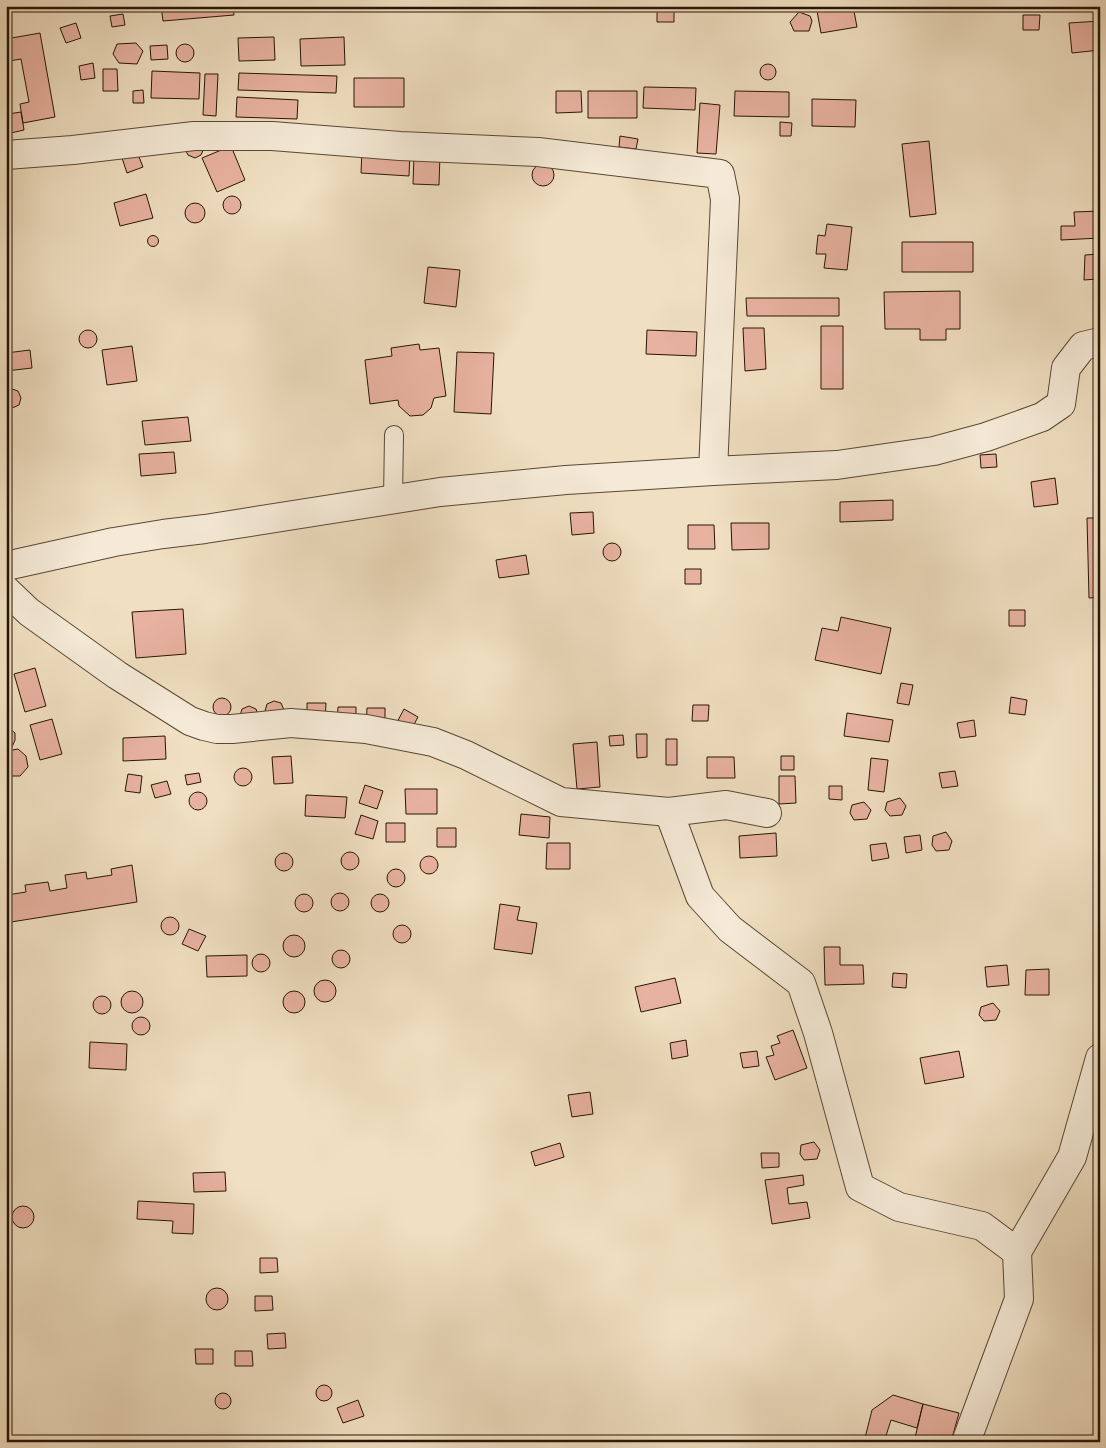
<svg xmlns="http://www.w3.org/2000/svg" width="1106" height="1448" font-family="Vollkorn,serif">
	<rect width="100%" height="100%" fill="#f0dfc1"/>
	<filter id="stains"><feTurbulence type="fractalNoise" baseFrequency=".004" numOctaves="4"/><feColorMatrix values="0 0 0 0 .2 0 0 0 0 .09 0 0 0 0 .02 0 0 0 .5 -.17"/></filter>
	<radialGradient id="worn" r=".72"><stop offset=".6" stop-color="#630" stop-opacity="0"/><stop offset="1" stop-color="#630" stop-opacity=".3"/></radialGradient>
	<path fill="#e8b2a0" stroke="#271506" d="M161 6H233L234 15 163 21Z
		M657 6H674V22H657Z
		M846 6H853L857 27 821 33 817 11Z
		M799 12 810 16 812 21 809 31H794L790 22Z
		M123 14 125 25 112 27 110 16Z
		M1023 15H1040L1039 30H1023Z
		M1100 21V50L1072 53 1069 23Z
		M76 23 81 38 66 43 60 28Z
		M40 33 55 117 23 123 20 104 29 102 21 59 9 61 6 39Z
		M274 37 275 60 239 61 238 38Z
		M344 37 345 65 301 66 300 39Z
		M136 43 143 51 137 64 119 63 113 54 117 44Z
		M176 53a9 9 0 1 1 18 0a9 9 0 1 1-18 0Z
		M167 45 168 59 151 60 150 46Z
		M93 63 95 78 81 80 79 66Z
		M760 72a8 8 0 1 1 16 0a8 8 0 1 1-16 0Z
		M103 69H117L118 91H103Z
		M152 71 200 73 199 99 151 98Z
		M239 73 337 76 336 93 238 90Z
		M205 74H218L216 116 203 115Z
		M354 78H404V107H354Z
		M644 87 696 88 695 110 643 108Z
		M143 90 144 103H133V91Z
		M556 91H581L582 112 556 113Z
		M588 91H637V118H588Z
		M735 91 789 92V117L734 116Z
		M237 97 298 100 297 119 236 117Z
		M812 99 856 100 855 127 812 126Z
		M700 103 720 105 716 154 697 153Z
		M6 105 8 114 21 112 24 130 6 134Z
		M780 122 792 123 791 136H780Z
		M620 136 638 139 636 149 619 147Z
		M929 141 936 214 910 217 902 144Z
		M231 146 245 180 217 192 202 158Z
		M204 148 201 155 195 158 188 155 185 149Z
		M362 149 410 152 409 176 361 173Z
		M137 152 143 167 127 173 122 158Z
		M414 154 440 155 439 185 413 184Z
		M532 175a11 11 0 1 1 22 0a11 11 0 1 1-22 0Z
		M146 194 153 218 120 226 114 203Z
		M223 205a9 9 0 1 1 18 0a9 9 0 1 1-18 0Z
		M185 213a10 10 0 1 1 20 0a10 10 0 1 1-20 0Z
		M1100 211V238L1061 240V226H1075L1074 212Z
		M827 224 852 227 847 270 824 268 826 254H816L818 235 825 236Z
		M147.5 241a5.5 5.5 0 1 1 11 0a5.5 5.5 0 1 1-11 0Z
		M902 242H973V272H902Z
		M1100 254V286L1097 287V279L1084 280 1085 255Z
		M428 267 460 270 456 307 424 303Z
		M960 291V329H946V340H920V329H885L884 292Z
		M746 298H839V316H747Z
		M821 326H843V389H821Z
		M743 328H764L766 369 745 371Z
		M647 330 697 332 696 356 646 354Z
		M79 339a9 9 0 1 1 18 0a9 9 0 1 1-18 0Z
		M419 344 420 350 439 348 446 396 434 398 431 408 423 415 410 416 399 406 398 400 370 404 365 360 392 356 391 348Z
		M132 346 137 381 107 385 102 350Z
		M30 350 32 368 6 371V353Z
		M457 352 494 353 491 414 454 412Z
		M12 389 18 391 21 398 19 405 12 408 6 406V391Z
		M188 417 191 441 145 445 142 421Z
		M174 452 176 473 141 476 139 454Z
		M996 454 997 467 981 468 980 455Z
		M1055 478 1058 504 1034 507 1031 482Z
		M893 500V520L840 522V502Z
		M593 512 594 533 572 535 570 513Z
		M1087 518H1100V597L1089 598Z
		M731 523H769V549L732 550Z
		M688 525H714L715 549H688Z
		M603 552a9 9 0 1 1 18 0a9 9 0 1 1-18 0Z
		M526 555 529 574 499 578 496 560Z
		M685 569H701V584H685Z
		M183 609 186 654 136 658 132 612Z
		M1009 610H1025V626H1009Z
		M841 617 891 628 881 674 815 660 822 628 838 631Z
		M35 668 46 706 25 712 14 674Z
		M901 683 913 685 909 705 897 703Z
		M1011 697 1027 700 1025 715 1009 713Z
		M213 707a9 9 0 1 1 18 0a9 9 0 1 1-18 0Z
		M274 701 281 703 284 710 281 717H268L265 711 267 704Z
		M307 703H326L325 722H307Z
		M693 705H709L708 721H692Z
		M249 706 256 709 258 715 240 716 242 709Z
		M338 707H356V725H337Z
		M367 708H385V727L366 726Z
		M404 709 418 717 410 732 395 726Z
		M847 713 893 720 889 742 844 736Z
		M52 719 62 754 40 760 30 725Z
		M974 720 976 736 960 738 957 723Z
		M6 726 15 733V740L12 747 6 749Z
		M636 734H647V757L637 758Z
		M623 735 624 745 610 746 609 736Z
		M165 736 166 759 123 761V738Z
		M666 739H677V765H666Z
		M597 742 600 787 577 789 573 744Z
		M18 749 26 756 28 767 20 776H8L6 774V751Z
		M291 756 293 783 274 784 272 757Z
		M781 756H794V770H781Z
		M707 757H734L735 778H707Z
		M871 758 888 760 884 792 868 790Z
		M234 777a9 9 0 1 1 18 0a9 9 0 1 1-18 0Z
		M955 771 958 786 942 788 939 773Z
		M199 773 201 782 187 785 185 775Z
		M128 774 142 776 140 793 125 791Z
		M779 776H795L796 803 779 804Z
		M167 781 171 794 155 798 151 785Z
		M365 785 383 791 377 809 359 803Z
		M829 786H842V800L829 799Z
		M405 789H437V814H406Z
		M189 801a9 9 0 1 1 18 0a9 9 0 1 1-18 0Z
		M306 795 347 797 345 818 305 816Z
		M900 798 906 806 902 815 890 816 885 810 887 802Z
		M864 802 871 810 867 819 854 820 850 813 852 805Z
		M521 814 550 817 549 838 519 835Z
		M361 815 378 821 373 839 355 834Z
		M386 823H405V842H386Z
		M437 828H456V847H437Z
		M946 832 952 841 949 850 936 851 932 845 933 836Z
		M776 833 777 856 740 858 739 836Z
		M920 835 922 850 906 853 904 837Z
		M547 843H570V869H546Z
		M886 843 889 858 872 861 870 845Z
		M341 861a9 9 0 1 1 18 0a9 9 0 1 1-18 0Z
		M275 862a9 9 0 1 1 18 0a9 9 0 1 1-18 0Z
		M420 865a9 9 0 1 1 18 0a9 9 0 1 1-18 0Z
		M132 865 137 902 11 922 7 895 26 892 25 885 48 882 50 891 67 888 65 875 86 872 87 879 112 875 111 869Z
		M387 878a9 9 0 1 1 18 0a9 9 0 1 1-18 0Z
		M331 902a9 9 0 1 1 18 0a9 9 0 1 1-18 0Z
		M295 903a9 9 0 1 1 18 0a9 9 0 1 1-18 0Z
		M371 903a9 9 0 1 1 18 0a9 9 0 1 1-18 0Z
		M500 904 520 907 517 920 537 923 532 954 494 949Z
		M161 926a9 9 0 1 1 18 0a9 9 0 1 1-18 0Z
		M393 934a9 9 0 1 1 18 0a9 9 0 1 1-18 0Z
		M189 929 206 936 198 951 182 944Z
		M283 946a11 11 0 1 1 22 0a11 11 0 1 1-22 0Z
		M824 947H840V965H863L864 984 825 985Z
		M332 959a9 9 0 1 1 18 0a9 9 0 1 1-18 0Z
		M252 963a9 9 0 1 1 18 0a9 9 0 1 1-18 0Z
		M247 955V976L207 977 206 956Z
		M1007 965 1009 985 987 987 985 967Z
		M1049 969V995H1025L1026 970Z
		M893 973 907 974 906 988 892 987Z
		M675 978 681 1003 641 1012 635 987Z
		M314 991a11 11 0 1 1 22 0a11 11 0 1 1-22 0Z
		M121 1002a11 11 0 1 1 22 0a11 11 0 1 1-22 0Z
		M283 1002a11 11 0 1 1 22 0a11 11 0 1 1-22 0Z
		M93 1005a9 9 0 1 1 18 0a9 9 0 1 1-18 0Z
		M993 1003 1000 1011 996 1020 984 1021 979 1015 981 1007Z
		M132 1026a9 9 0 1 1 18 0a9 9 0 1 1-18 0Z
		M793 1030 807 1068 775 1080 766 1057 774 1055 771 1046 780 1043 777 1036Z
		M686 1040 688 1056 672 1059 670 1043Z
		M90 1042 127 1044 126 1070 89 1068Z
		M757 1051 759 1066 743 1068 740 1053Z
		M959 1051 964 1077 925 1084 920 1058Z
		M590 1092 593 1114 572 1117 568 1095Z
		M814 1142 820 1150 817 1159 804 1160 800 1154 801 1145Z
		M560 1143 564 1157 535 1166 531 1152Z
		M761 1153H779V1167L762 1168Z
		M225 1172 226 1191 194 1192 193 1173Z
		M803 1175 804 1185 787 1188 789 1204 807 1202 810 1218 772 1224 765 1180Z
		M138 1201 194 1204 193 1234 172 1233 173 1221 137 1219Z
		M12 1217a11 11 0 1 1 22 0a11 11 0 1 1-22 0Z
		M260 1258H277L278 1272 260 1273Z
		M206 1299a11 11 0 1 1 22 0a11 11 0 1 1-22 0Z
		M255 1296H272L273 1310 255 1311Z
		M285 1333 286 1348 268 1349 267 1334Z
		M195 1349H213V1364H196Z
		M235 1351H252L253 1366H235Z
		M316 1393a8 8 0 1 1 16 0a8 8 0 1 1-16 0Z
		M215 1401a8 8 0 1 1 16 0a8 8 0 1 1-16 0Z
		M893 1395 923 1404 917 1428 891 1420 884 1442H864L872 1410Z
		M358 1400 364 1416 343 1423 337 1408Z
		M923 1404 959 1413 951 1442H914Z"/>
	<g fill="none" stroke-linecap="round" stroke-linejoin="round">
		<g stroke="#594835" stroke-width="20">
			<path id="lane" d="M393 500 394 435"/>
		</g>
		<g stroke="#594835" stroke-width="30">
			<path id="street" d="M6 155 73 150 194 136H272L400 146 538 152 720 174 725 199 713 471
				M6 566 114 542 163 534 205 529 440 492 566 480 713 471 837 465 934 451 986 437 1042 417 1061 404 1066 368 1083 346 1100 342
				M6 590 29 612 117 675 190 721 204 726 217 729H232L291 723 366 729 433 742 466 755 561 802 669 812 726 805 767 813
				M669 812 700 896 730 929 801 983 818 1033 860 1187 899 1207 982 1226 1017 1252 1019 1299 966 1442
				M1017 1252 1072 1157 1100 1058"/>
		</g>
		<use href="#lane" stroke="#f5ead7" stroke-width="18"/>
		<use href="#street" stroke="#f5ead7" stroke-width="28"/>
	</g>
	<rect width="1106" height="1448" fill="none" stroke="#f0dfc1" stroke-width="25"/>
	<rect x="8" y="8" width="1091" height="1433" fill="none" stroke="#271506" stroke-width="2.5"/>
	<rect x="12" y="12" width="1081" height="1423" fill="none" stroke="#271506"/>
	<rect width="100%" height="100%" filter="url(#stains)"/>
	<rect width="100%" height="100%" fill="url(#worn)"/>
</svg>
